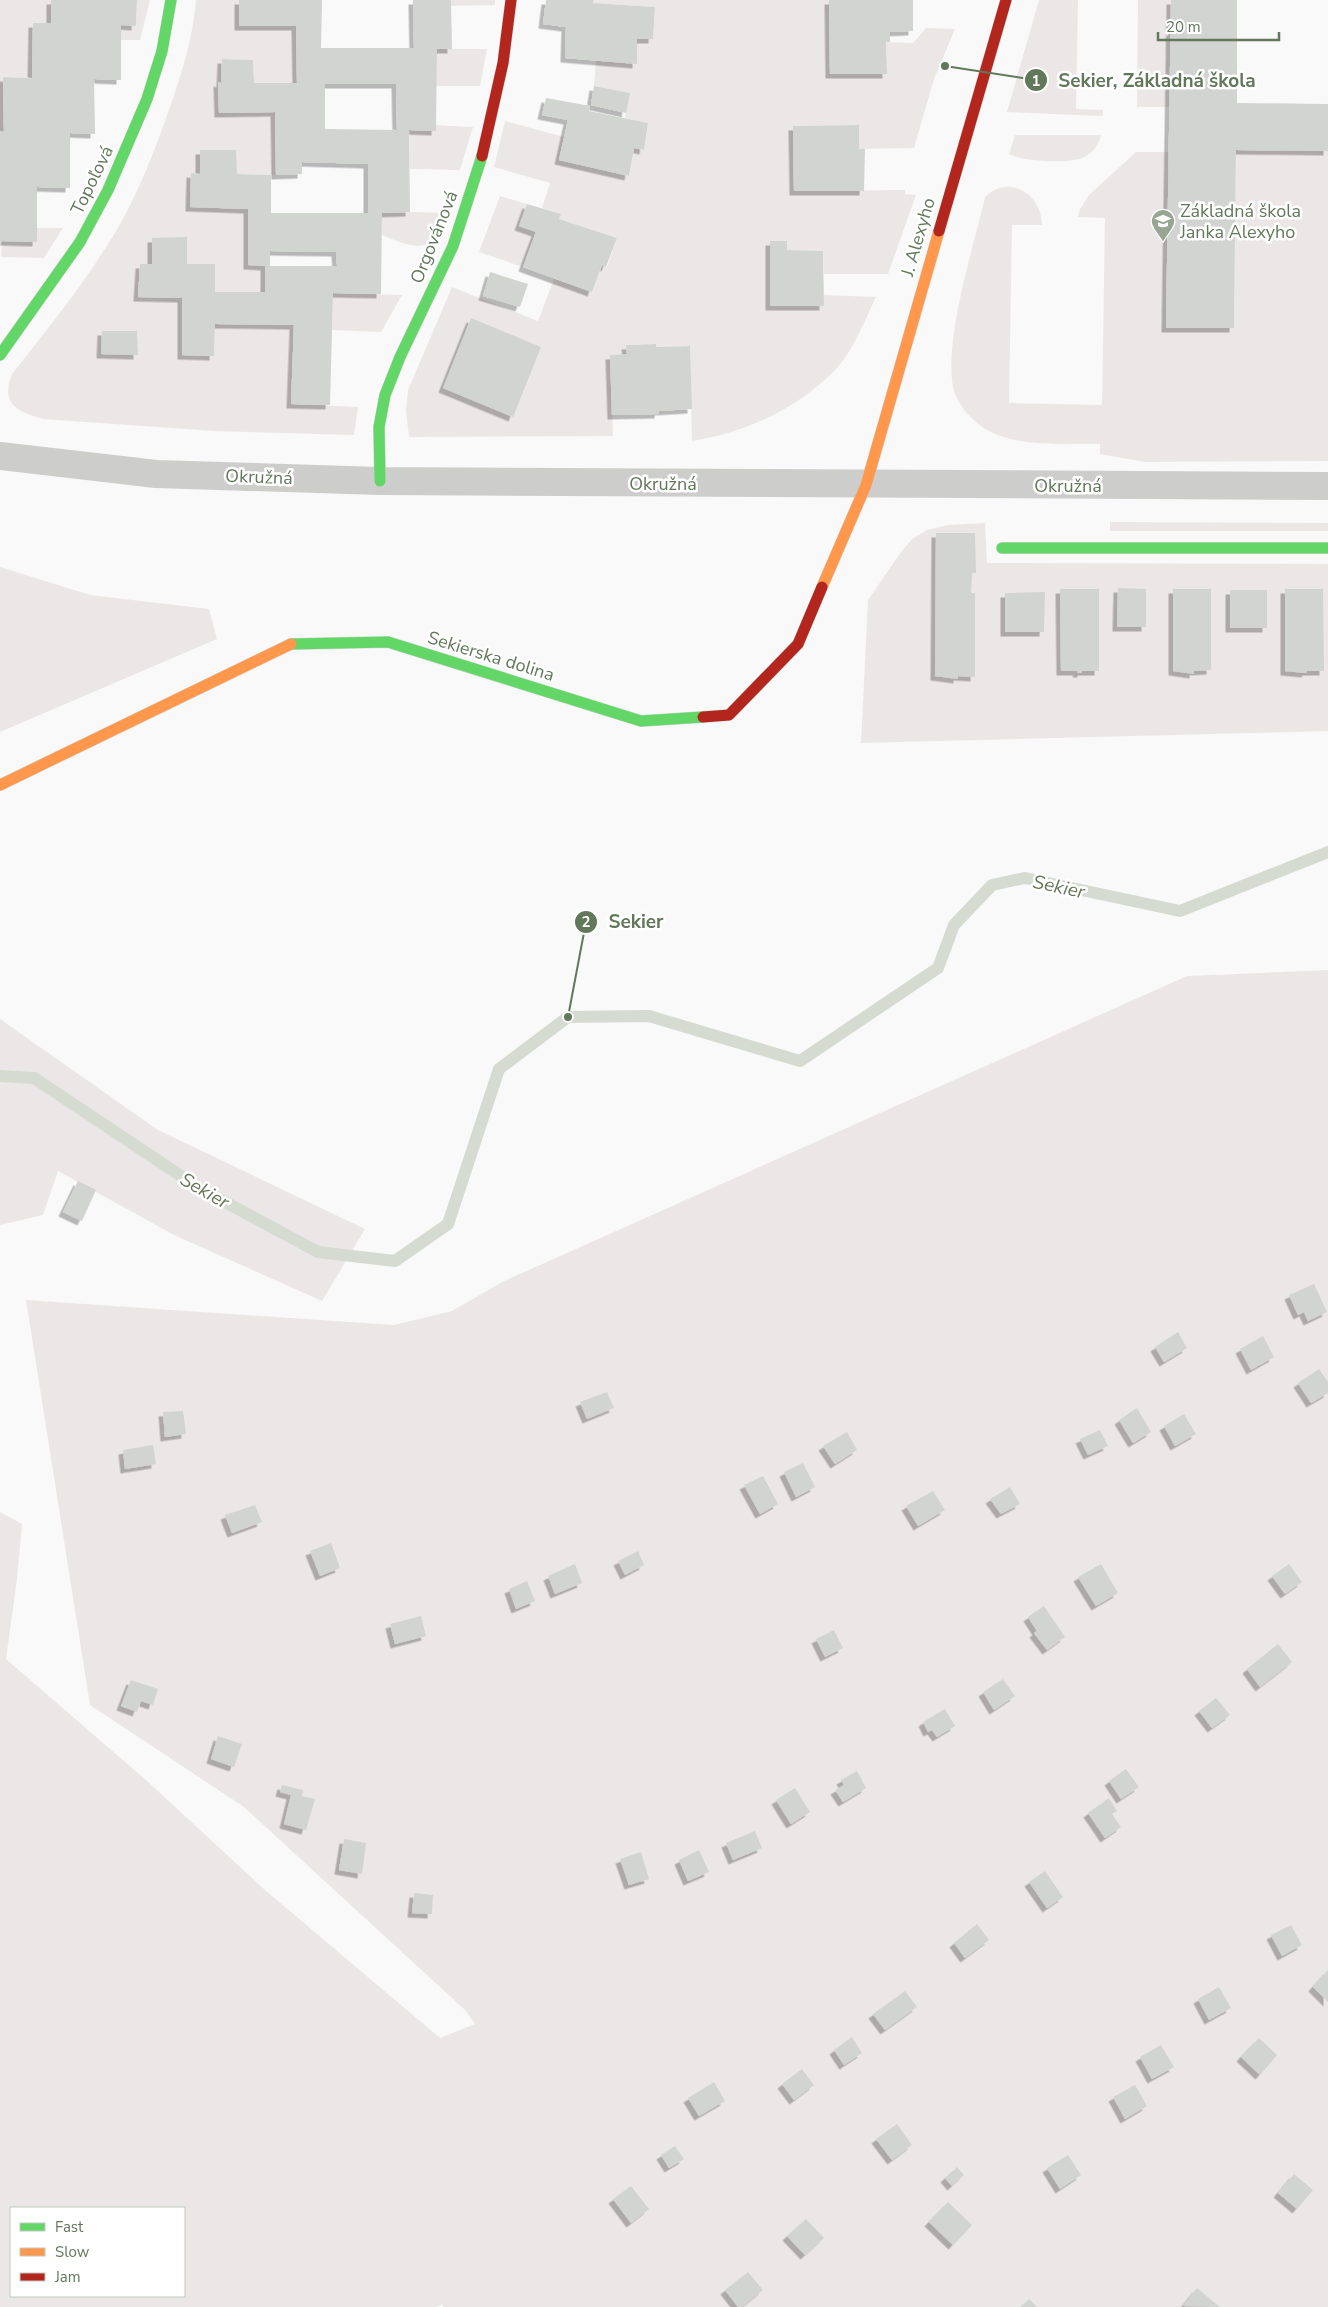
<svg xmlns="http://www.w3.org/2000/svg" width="1328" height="2307" font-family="'Nunito Sans',sans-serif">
	<defs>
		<filter id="shadow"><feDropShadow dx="-4.5" dy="4.5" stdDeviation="0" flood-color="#0004"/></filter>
	</defs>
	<rect width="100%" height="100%" fill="#f9f9f9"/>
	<path fill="#ece7e7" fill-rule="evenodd" d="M0 0H51V23H33L32 78 3 77 4 132 0 131Z
		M137 0H150L140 40H121V25L136 26Z
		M196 0H239L296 26 297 83H254L253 60 222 59 221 83H218L219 113 275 112 276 175 237 174 235 150H200V174L191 173V207L248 209V265L265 266V292H215V264H187L186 238H152V264H140L138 297 182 298V355L214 356 215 324 294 325 291 404 358 407 354 435 214 431 43 419C18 412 0 405 12 374 50 326 88 279 119 226 140 189 156 147 170 107 182 72 193 38 196 0Z
		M451 0H495V5L451 6Z
		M594 0H829L830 74H887L886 42 913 43 926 28 955 29 934 79 914 148 859 149V125L793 126 794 191 905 190V194L916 195 888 274H824L823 251 787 250V241L770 242V306H824V295L876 297C865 320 854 349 837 368 799 408 746 433 692 441L690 346 656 347V344L626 345 627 354 610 355 613 436 409 437 406 411 408 390 452 287 538 321 554 279 592 292 602 265 607 267 617 238 559 219 560 214 542 208 550 183 494 167 505 121 564 137 559 160 629 176 634 148 644 150 648 124 625 118 629 93 594 86 596 60 636 63 637 39H653L655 7 593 3Z
		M1039 0H1078L1076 109 1103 110V116L1007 112Z
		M1138 0H1171L1170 107H1137Z
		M437 49H487L480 86H436Z
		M435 125 473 127 460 170 410 169 409 130 435 131Z
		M1015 135H1101C1094 162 1071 162 1047 161 1033 160 1022 160 1009 154Z
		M1236 150 1328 151V461L1145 462 1100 454V444C1067 443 1029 447 998 435 979 429 957 407 953 387 944 338 974 246 985 197 1010 173 1042 195 1042 225H1012L1009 403 1102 405 1105 218 1078 217 1080 209 1089 195 1136 152H1169L1166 327 1234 328Z
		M500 196 527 204 520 226 536 232 523 267 479 252Z
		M410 212 448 213C436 256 415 249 382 235V213Z
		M37 228H63L44 258 1 257 2 241 37 242Z
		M333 293 402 295 381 332 332 330Z
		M1110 522 1328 523V531H1110Z
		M985 523 987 563 1328 564V731L861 743 868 600 901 552 912 539 927 530 948 525Z
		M0 567 90 595 209 609 217 639 0 732Z
		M1328 970V2307H442L443 2304 436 2307H0V1512L22 1524 17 1579 6 1659 146 1780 265 1890 440 2038 475 2024 465 2010 244 1807 90 1705 26 1300 394 1325 452 1311 502 1282 1187 976ZM11 2208H184V2296H11Z
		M0 1019 158 1130 365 1229 322 1301 174 1235 58 1171 43 1215 0 1225Z"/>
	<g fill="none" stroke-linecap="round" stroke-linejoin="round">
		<path stroke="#d5dbd0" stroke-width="12" d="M0 1076 34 1078 199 1188 318 1252 395 1261 448 1224 499 1069 568 1017 649 1016 800 1061 938 968 954 925 992 885 1025 878 1180 911 1328 852"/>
	</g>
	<path fill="#d2d4d1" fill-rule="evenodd" filter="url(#shadow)" d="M51 0H137L136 26 121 25V80L94 79 95 134 70 133V188L37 187V242L2 241 0 245V131L4 132 3 77 32 78 33 23H51Z
		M239 0H322L321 48H414L413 0H451L452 49H437L436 131 409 130 410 212 382 213 381 294 333 293 330 405 291 404 294 325 215 324 214 356 182 355V298L138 297 140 264H152V238L187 237V264H215V292H265V266L248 265V209L190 207 191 173 200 174V150H236L237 174 271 175V213H368V164L302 162V174L276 175 275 112 219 113 218 82 221 83 222 59 253 60 254 83H297L296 26H239ZM325 84H396L397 130 325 129ZM270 251 336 252 337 266H270Z
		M546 0H594L593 3 655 7 653 39H637V64L565 58 566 27 543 24Z
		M829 0H913V31L890 32V42H886L887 74H830Z
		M1171 0H1237V103L1328 104V151L1236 150 1234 328H1166Z
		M594 86 630 93 626 113 591 105Z
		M546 98 590 106 589 111 648 123 644 150 634 148 629 176 559 160 568 120 542 115Z
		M859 125V149H865L864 191H794L793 126Z
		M527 204 561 214 559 219 617 238 606 267 602 265 592 292 523 267 536 232 519 226Z
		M770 241H787V250L823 251 824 306H770Z
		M490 272 528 284 520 307 483 296Z
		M471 318 541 347 513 417 443 388Z
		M102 331H137L138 355 101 354Z
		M656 344V347L690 346 692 409 659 411V414L612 415 610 355 627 354 626 345Z
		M936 533H975L976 573H972L971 593H975V677L958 676V679L935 676Z
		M1118 588 1146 589V627H1117Z
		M1060 589H1099V671H1082V673H1077L1078 671H1061Z
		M1173 589H1211V670L1194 671V674L1173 671Z
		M1285 589H1323L1324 671H1307L1306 673 1285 671Z
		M1230 590H1267V628H1230Z
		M1045 592 1044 632H1005V593Z
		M78 1181 96 1190 82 1221 63 1212Z
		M1314 1284 1327 1312 1308 1321 1304 1312 1298 1315 1289 1295Z
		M1178 1332 1187 1348 1164 1362 1155 1347Z
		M1263 1336 1274 1357 1251 1370 1240 1349Z
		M1319 1369 1328 1382V1393L1311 1403 1298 1383Z
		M607 1392 614 1408 587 1419 580 1402Z
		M1137 1408 1151 1432 1133 1443 1119 1420Z
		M183 1411 186 1434 165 1437 163 1412Z
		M1184 1414 1196 1434 1175 1446 1164 1426Z
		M1100 1430 1108 1446 1088 1455 1080 1439Z
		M847 1432 857 1450 835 1464 823 1446Z
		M153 1445 156 1464 125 1469 123 1450Z
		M803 1463 815 1487 796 1497 784 1472Z
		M763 1476 778 1504 760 1514 744 1485Z
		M1010 1487 1020 1504 1001 1514 990 1499Z
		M933 1491 945 1510 918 1526 906 1506Z
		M255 1505 262 1522 232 1533 225 1515Z
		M331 1543 340 1568 320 1576 310 1551Z
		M638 1551 644 1565 625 1575 618 1561Z
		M575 1564 582 1583 555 1594 548 1576Z
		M1101 1564 1118 1593 1096 1606 1078 1577Z
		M1289 1564 1302 1582 1285 1594 1272 1576Z
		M527 1581 535 1601 516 1609 509 1589Z
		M1044 1606 1065 1637 1047 1650 1034 1633 1037 1631 1028 1617Z
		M421 1616 426 1636 395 1644 390 1624Z
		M834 1630 843 1648 825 1657 816 1639Z
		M1278 1644 1292 1662 1260 1687 1247 1669Z
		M1003 1679 1015 1696 994 1710 983 1692Z
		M131 1680 158 1689 153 1705 141 1701 137 1712 121 1706Z
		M1216 1698 1230 1715 1212 1728 1199 1711Z
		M945 1709 955 1726 937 1737 932 1730 928 1732 923 1722Z
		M218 1736 242 1744 234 1767 211 1759Z
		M1126 1769 1139 1787 1121 1799 1109 1781Z
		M857 1771 866 1788 843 1802 835 1790 844 1785 841 1780Z
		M282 1785 303 1790 302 1796 315 1799 306 1830 284 1824 291 1795 280 1792Z
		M795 1788 810 1812 791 1824 776 1800Z
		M1109 1798 1117 1811 1112 1814 1121 1827 1105 1838 1088 1813Z
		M755 1831 762 1848 733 1860 726 1843Z
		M344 1839 366 1843 362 1874 339 1870Z
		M699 1850 709 1872 688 1881 679 1860Z
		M641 1852 649 1879 629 1885 620 1859Z
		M1045 1871 1063 1897 1047 1908 1029 1882Z
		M414 1893 433 1895 432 1914 412 1913Z
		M977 1924 989 1940 965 1958 954 1943Z
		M1291 1925 1302 1945 1282 1956 1271 1935Z
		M1328 1970V2002L1313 1987Z
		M1219 1987 1231 2008 1209 2020 1198 1999Z
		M905 1991 917 2007 885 2030 873 2014Z
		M852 2037 862 2053 844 2065 834 2050Z
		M1259 2038 1277 2055 1260 2075 1241 2057Z
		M1161 2045 1174 2067 1152 2079 1140 2057Z
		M802 2069 814 2085 794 2100 782 2084Z
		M714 2082 725 2101 699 2116 688 2098Z
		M1135 2085 1147 2106 1125 2119 1113 2097Z
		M897 2124 912 2145 892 2160 876 2139Z
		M675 2146 684 2159 669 2168 661 2155Z
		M1068 2155 1081 2175 1060 2189 1047 2168Z
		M957 2167 964 2175 952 2186 945 2178Z
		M1294 2174 1313 2190 1297 2209 1278 2193Z
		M631 2186 649 2209 631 2223 613 2199Z
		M948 2202 972 2225 953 2245 929 2222Z
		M806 2219 824 2238 805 2255 787 2236Z
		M748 2272 763 2290 742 2307H738L725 2290Z
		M1197 2288 1220 2307 1183 2306Z
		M1029 2299 1037 2307H1021Z"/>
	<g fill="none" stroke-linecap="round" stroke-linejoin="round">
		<g stroke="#d5d7d5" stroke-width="12">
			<path id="fast" d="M0 355 80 242 108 190 147 99 162 51 171 0
				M380 481 379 427 385 395 400 357 453 246 482 156
				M1002 548H1328
				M291 644 388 642 641 721 703 717"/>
		</g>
		<g stroke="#d5d7d5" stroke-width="12">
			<path id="slow" d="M822 587 866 485 939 231
				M0 785 291 644"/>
		</g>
		<g stroke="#d5d7d5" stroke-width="12">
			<path id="jam" d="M482 156 503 63 511 0
				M939 231 1006 0
				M703 717 729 715 798 644 822 587"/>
		</g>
		<path stroke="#cdcecc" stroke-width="28" d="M0 456 156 474 380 481 1328 486"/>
		<use href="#fast" stroke="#63d668" stroke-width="11"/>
		<use href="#slow" stroke="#ff974d" stroke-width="11"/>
		<use href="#jam" stroke="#b3261e" stroke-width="11"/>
	</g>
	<defs>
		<g id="school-pin" transform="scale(1.25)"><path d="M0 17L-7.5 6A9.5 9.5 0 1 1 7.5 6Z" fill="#97a592" stroke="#fff"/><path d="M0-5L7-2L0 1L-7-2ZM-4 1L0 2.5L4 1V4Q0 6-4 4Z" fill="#fff"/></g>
	</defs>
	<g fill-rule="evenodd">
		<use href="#school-pin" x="1163" y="221"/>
	</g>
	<g text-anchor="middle" stroke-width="5" stroke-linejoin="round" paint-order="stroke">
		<g font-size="18" fill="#62785b" stroke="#fff">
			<text transform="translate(92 180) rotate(-64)" y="6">Topoľová</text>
			<text transform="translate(434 237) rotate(-68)" y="6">Orgovánová</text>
			<text transform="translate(918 237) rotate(-74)" y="6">J. Alexyho</text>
			<text transform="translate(259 477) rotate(2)" y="6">Okružná</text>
			<text x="663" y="490">Okružná</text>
			<text x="1068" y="492">Okružná</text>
			<text transform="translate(491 656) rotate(17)" y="6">Sekierska dolina</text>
		</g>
		<g font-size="18" fill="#62785b" stroke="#fff" text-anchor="start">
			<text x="1180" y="217">Základná škola<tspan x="1180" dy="21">Janka Alexyho</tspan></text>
		</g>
		<g font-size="19" font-style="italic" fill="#667659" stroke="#fff">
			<text transform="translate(1059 886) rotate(12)" y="7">Sekier</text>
			<text transform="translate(205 1190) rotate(30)" y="7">Sekier</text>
		</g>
	</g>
	<path fill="none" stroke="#62785b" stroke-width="2" d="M945 66L1036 80M568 1017L586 922"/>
	<g fill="#62785b" stroke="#fff" stroke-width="2">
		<circle cx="945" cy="66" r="5"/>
		<circle cx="568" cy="1017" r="5"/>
		<circle cx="1036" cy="80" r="12"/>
		<circle cx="586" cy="922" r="12"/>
	</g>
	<g font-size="15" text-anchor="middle" font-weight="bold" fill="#fff">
		<text x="1036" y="86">1</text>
		<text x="586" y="927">2</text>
	</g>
	<g font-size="19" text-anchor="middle" font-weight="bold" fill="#62785b" stroke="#fff" stroke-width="5" stroke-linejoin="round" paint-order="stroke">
		<text x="1157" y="87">Sekier, Základná škola</text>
		<text x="636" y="928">Sekier</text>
	</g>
	<rect x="10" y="2207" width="175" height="90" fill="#ffffff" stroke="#c0c9bd"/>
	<rect x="20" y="2223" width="25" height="8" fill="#63d668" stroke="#c0c9bd"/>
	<text x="55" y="2232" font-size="15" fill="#62785b">Fast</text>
	<rect x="20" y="2248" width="25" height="8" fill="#ff974d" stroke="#c0c9bd"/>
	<text x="55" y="2257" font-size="15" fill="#62785b">Slow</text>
	<rect x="20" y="2273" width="25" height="8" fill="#b3261e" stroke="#c0c9bd"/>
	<text x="55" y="2282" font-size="15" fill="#62785b">Jam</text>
	<path d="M1158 32v8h121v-8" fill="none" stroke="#62785b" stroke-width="2.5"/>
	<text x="1166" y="32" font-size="15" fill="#62785b" stroke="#ffffff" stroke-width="4" paint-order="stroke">20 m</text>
</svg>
